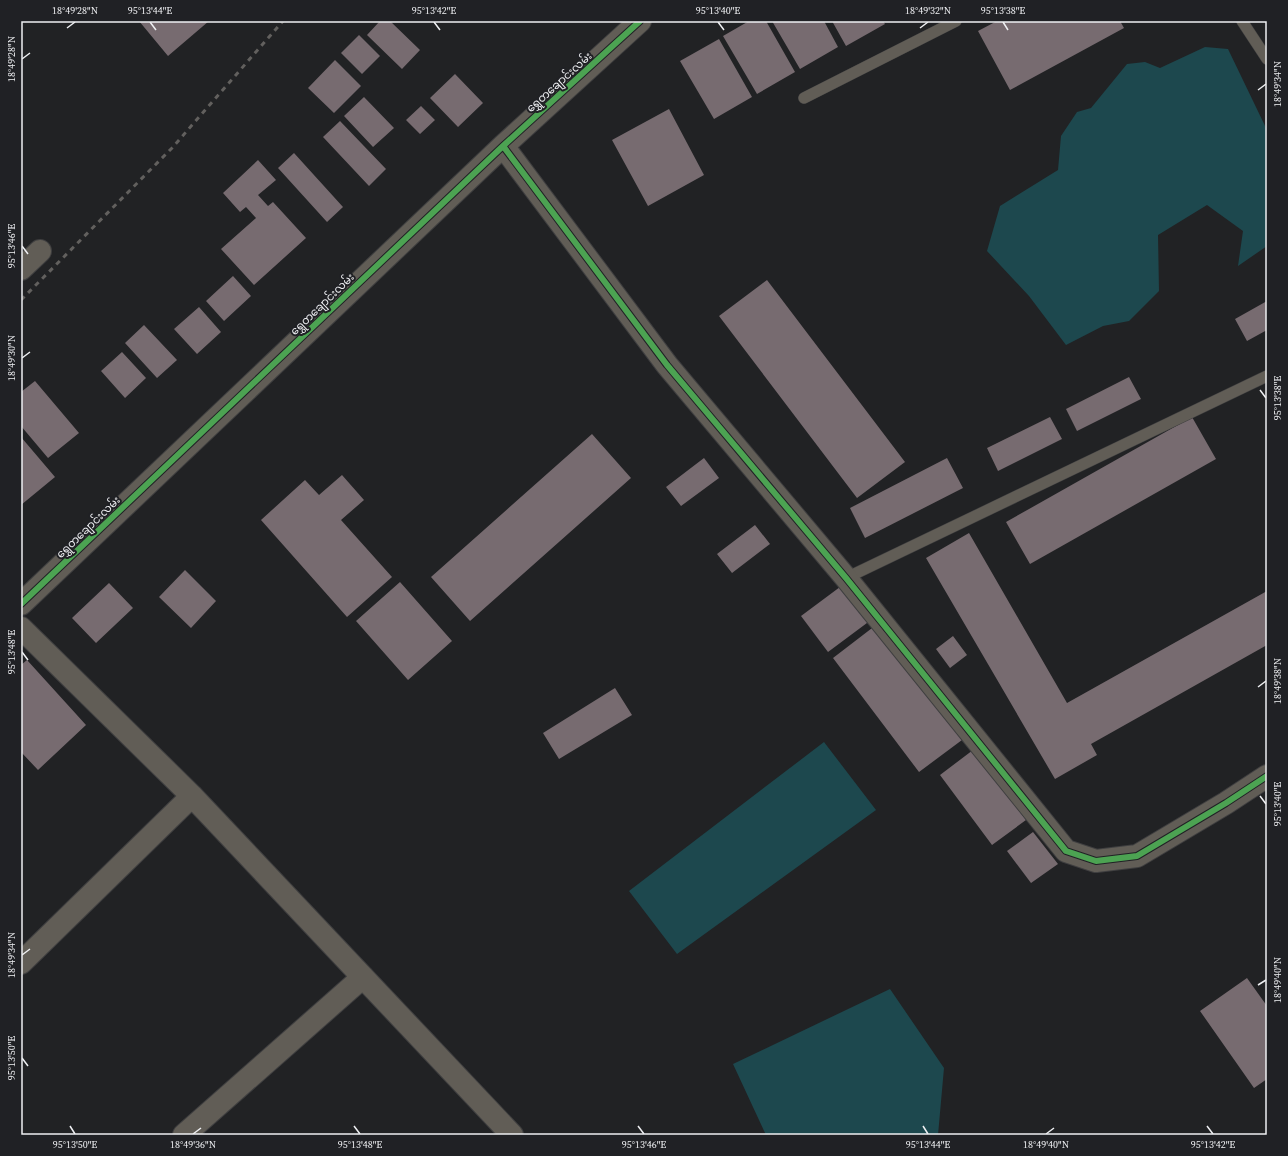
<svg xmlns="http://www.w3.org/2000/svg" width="1288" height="1156" font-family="'Source Serif 4','Noto Sans Myanmar',serif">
	<rect width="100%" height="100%" fill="#212224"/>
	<path fill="#1d484e" d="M1205 47 1228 49 1267 130V246L1238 266 1243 231 1207 205 1158 235 1159 291 1129 321 1103 326 1066 345 1029 296 987 251 1000 206 1058 170 1061 136 1077 112 1091 108 1127 64 1145 62 1160 68Z
		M824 742 876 810 677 954 629 891Z
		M890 989 944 1068 938 1135H766L733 1064Z"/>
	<path fill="#776b70" d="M139 21H209L168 56Z
		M380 21H390L420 50 402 69 367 35Z
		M749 21H766L795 72 757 94 723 36Z
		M772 21H824L838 47 800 69Z
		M832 21H883L885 24 846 46Z
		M997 21H1120L1124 28 1010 90 978 31Z
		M359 35 380 56 362 74 341 53Z
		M719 39 752 97 714 119 680 61Z
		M335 60 361 86 334 113 308 88Z
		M455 74 483 103 458 127 430 98Z
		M364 97 394 128 373 147 344 116Z
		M421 106 435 120 420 134 406 120Z
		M669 109 704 175 648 206 612 140Z
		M340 121 386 169 369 186 323 137Z
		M294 153 343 207 327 222 278 168Z
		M258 160 276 180 258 195 268 206 273 202 306 238 254 285 221 249 256 218 246 207 240 212 223 193Z
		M233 276 251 296 224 321 206 301Z
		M767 280 905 462 857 498 719 316Z
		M1267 301V330L1247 341 1235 319Z
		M199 307 221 332 197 354 174 329Z
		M144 325 177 360 157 378 125 343Z
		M122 352 146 378 125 398 101 371Z
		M1129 377 1141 399 1077 431 1066 409Z
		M35 381 79 433 48 458 21 426V392Z
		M1050 417 1062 439 998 471 987 448Z
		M1192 417 1216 459 1030 564 1006 522Z
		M592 434 631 478 470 621 431 577Z
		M21 437 55 477 21 505Z
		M704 458 719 478 681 506 666 487Z
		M947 458 963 488 865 538 850 508Z
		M342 475 364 500 341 520 392 577 347 617 261 520 305 480 319 495Z
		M755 525 770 544 732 573 717 554Z
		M969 533 1067 703 1267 591V645L1091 744 1097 755 1055 779 926 558Z
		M185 570 216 601 191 628 159 597Z
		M400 582 452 641 408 680 356 621Z
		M109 583 133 608 96 643 72 618Z
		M844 584 871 620 828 652 801 616Z
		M876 625 962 740 919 772 833 658Z
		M953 636 967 655 950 668 936 649Z
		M27 660 86 725 38 770 21 752V665Z
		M615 688 632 715 559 759 543 733Z
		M973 750 1026 820 992 845 940 775Z
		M1033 832 1058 864 1031 883 1007 851Z
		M1247 978 1267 1006V1079L1254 1088 1200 1011Z"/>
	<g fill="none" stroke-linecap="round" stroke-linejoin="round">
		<g stroke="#3f3f40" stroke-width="12">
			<path id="lane" d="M1242 21 1267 59
				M804 98 956 21
				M846 578 1267 376"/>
		</g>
		<g stroke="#3f3f40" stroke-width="24">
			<path id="street" d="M503 146 667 365 846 578 1066 851 1096 861 1137 856 1226 803 1267 776
				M21 269 40 251
				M21 604 503 146 640 21
				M21 628 192 796 512 1135
				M21 963 192 796
				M184 1135 363 977"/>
		</g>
		<use href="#lane" stroke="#615d56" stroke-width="11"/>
		<use href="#street" stroke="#615d56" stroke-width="22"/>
		<path stroke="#62605e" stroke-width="3" stroke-dasharray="5 5" stroke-linecap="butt" d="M21 300 172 148 283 21"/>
		<g stroke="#202125" stroke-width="8">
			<path id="cycleway" d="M503 146 667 365 846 578 1066 851 1096 861 1137 856 1226 803 1267 776
				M21 604 503 146 640 21"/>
		</g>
		<use href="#cycleway" stroke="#4ca352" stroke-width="6"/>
	</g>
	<path fill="none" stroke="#eeeff2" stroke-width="1.5" d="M150 22 156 30M434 22 440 30M718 22 724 30M1003 22 1008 30M67 28 75 22M920 28 928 22M22 59 30 53M1258 90 1266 84M22 246 28 254M22 358 30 352M1260 390 1266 398M22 652 28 660M1258 687 1266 681M1260 796 1266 804M22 955 30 949M1258 985 1266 980M22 1058 28 1066M70 1126 75 1134M354 1126 360 1134M638 1126 644 1134M923 1126 928 1134M1207 1126 1213 1134M193 1134 201 1128M1046 1134 1054 1128"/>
	<g text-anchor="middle" stroke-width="4" stroke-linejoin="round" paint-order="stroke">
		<g font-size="11" fill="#eeeff2" stroke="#202125">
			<text transform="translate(559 82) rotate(-42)" y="4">ရွှေတချောင်းလမ်း</text>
			<text transform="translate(322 304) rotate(-44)" y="4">ရွှေတချောင်းလမ်း</text>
			<text transform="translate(88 527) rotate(-44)" y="4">ရွှေတချောင်းလမ်း</text>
		</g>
	</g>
	<rect width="1288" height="1156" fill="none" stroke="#202125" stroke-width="44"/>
	<rect x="22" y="22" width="1244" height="1112" fill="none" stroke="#eeeff2" stroke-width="1.5"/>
	<g font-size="10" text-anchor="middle" fill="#eeeff2">
		<text x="75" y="14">18°49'28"N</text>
		<text x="150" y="14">95°13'44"E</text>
		<text x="434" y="14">95°13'42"E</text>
		<text x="718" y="14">95°13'40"E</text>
		<text x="928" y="14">18°49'32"N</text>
		<text x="1003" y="14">95°13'38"E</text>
		<text transform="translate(11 59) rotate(-90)" y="4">18°49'28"N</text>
		<text transform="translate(1277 84) rotate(-90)" y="4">18°49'34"N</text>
		<text transform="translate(11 246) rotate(-90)" y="4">95°13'46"E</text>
		<text transform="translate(11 358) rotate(-90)" y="4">18°49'30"N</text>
		<text transform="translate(1277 398) rotate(-90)" y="4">95°13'38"E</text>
		<text transform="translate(11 652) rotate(-90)" y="4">95°13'48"E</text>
		<text transform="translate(1277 681) rotate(-90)" y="4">18°49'38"N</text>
		<text transform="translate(1277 804) rotate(-90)" y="4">95°13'40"E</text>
		<text transform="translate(11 955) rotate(-90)" y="4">18°49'34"N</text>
		<text transform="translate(1277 980) rotate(-90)" y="4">18°49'40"N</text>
		<text transform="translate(11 1058) rotate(-90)" y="4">95°13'50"E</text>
		<text x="75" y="1148">95°13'50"E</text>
		<text x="193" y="1148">18°49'36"N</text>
		<text x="360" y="1148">95°13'48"E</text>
		<text x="644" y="1148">95°13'46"E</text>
		<text x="928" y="1148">95°13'44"E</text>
		<text x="1046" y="1148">18°49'40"N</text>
		<text x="1213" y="1148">95°13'42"E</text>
	</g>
</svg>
